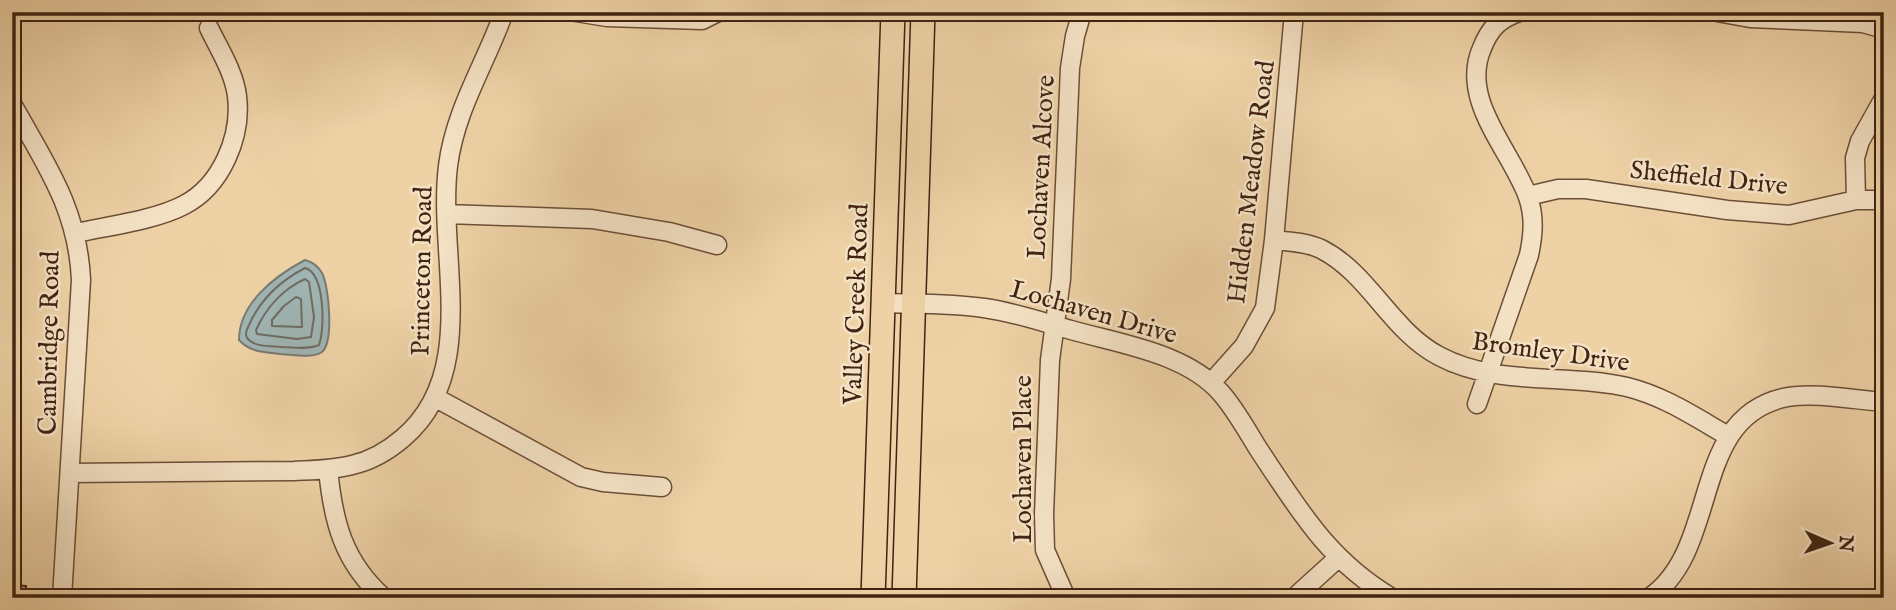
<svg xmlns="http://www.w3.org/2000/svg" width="1896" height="610" font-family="'IM FELL English',serif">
	<defs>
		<filter id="shadow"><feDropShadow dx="4.5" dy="4.5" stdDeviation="0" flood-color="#0004"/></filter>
	</defs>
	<rect width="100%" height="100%" fill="#eed2a6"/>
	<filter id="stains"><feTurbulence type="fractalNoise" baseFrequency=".00286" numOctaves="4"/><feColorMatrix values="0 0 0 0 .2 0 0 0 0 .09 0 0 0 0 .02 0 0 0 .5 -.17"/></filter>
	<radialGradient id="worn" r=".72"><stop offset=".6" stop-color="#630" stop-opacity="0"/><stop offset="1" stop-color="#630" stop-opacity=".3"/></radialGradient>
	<path fill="#9fb4b3" stroke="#797a73" stroke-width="2" d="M305 260C313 262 318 266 322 273 329 286 334 342 322 352 312 359 290 354 279 354 263 352 250 352 239 340 239 303 275 276 305 260Z"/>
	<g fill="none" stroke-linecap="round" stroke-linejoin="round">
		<path stroke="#706c62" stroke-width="2" d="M305 268C325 273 325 329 319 345 308 350 293 347 281 347 272 346 256 347 249 340 244 336 246 331 249 325 260 300 280 281 305 268Z
			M305 279 309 282 314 317 311 337 297 339 257 334 256 330C266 308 283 289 305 279Z
			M296 297 301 299 302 327 272 326V320L284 306Z"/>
	</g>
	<path fill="#dc9978" stroke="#402312" stroke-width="2" filter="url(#shadow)" d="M12 585 26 586V598H12Z"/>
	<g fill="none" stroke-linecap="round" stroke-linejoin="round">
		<g stroke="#6c4f37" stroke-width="21">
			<path id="minor" d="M576 12 607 17 702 20 718 12
				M1717 12 1750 18 1863 23 1884 29
				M12 104C45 163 78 209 81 280L62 598
				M1528 196 1558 189H1586L1727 210 1789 215 1856 200H1884
				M1856 200 1855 158 1860 141 1884 98
				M447 214 592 219 669 232 717 245
				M76 233C108 226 156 220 184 205 221 186 242 137 237 96 234 72 219 49 209 28
				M1274 240C1290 242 1307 242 1321 249 1369 273 1391 331 1439 356 1497 387 1565 373 1627 387 1664 396 1695 417 1728 436
				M883 303C916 304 951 303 984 308 1014 312 1042 322 1071 330 1120 344 1186 353 1221 393 1236 410 1247 431 1259 450 1299 510 1328 560 1392 598
				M1211 383 1244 346 1265 308 1274 240 1294 12
				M436 398 581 477 603 482 662 487
				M1477 404 1529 255C1533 236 1535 217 1528 197 1511 150 1459 100 1482 48 1490 28 1499 19 1519 12
				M328 469C333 521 343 562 384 598
				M70 473 294 471C313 470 333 470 352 465 370 461 389 450 403 438 481 372 437 255 448 166 455 110 485 65 504 12
				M1063 591 1045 550 1044 514 1050 360 1061 279 1070 68 1075 36 1082 12
				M1295 597 1338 558
				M1649 598C1722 549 1688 415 1788 397 1816 392 1855 400 1884 402
				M1884 598V597"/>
		</g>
		<g stroke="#402312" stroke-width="26">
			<path id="major" d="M873 598 893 12
				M904 598 923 12"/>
		</g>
		<use href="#minor" stroke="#f4e2c5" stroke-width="18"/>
		<use href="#major" stroke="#eed2a6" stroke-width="23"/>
	</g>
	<g text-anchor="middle" stroke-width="5" stroke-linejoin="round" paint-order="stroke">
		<g font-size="26" fill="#402312" stroke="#f4e2c5">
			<text transform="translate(1040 167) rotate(-87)" y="9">Lochaven Alcove</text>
			<text transform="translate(1709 177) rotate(6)" y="9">Sheffield Drive</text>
			<text transform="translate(1250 182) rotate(-83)" y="9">Hidden Meadow Road</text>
			<text transform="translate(421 271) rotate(-89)" y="9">Princeton Road</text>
			<text transform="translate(855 304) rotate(-88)" y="9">Valley Creek Road</text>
			<text transform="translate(1094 311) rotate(16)" y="9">Lochaven Drive</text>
			<text transform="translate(48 343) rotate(-89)" y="9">Cambridge Road</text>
			<text transform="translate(1551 351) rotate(8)" y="9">Bromley Drive</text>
			<text transform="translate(1022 459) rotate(-90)" y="9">Lochaven Place</text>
		</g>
	</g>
	<rect width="1896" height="610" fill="none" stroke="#eed2a6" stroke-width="42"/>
	<rect x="14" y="14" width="1868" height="582" fill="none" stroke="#402312" stroke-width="3.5"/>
	<rect x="21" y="21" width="1854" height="568" fill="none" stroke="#402312" stroke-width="2"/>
	<g transform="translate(1830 543) rotate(92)" stroke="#f4e2c5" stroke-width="5" paint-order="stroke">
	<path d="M0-5L12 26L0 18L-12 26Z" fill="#402312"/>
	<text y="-10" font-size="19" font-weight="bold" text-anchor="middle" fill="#402312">N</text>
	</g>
	<rect width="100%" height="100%" filter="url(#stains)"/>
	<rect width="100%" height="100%" fill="url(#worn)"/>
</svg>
